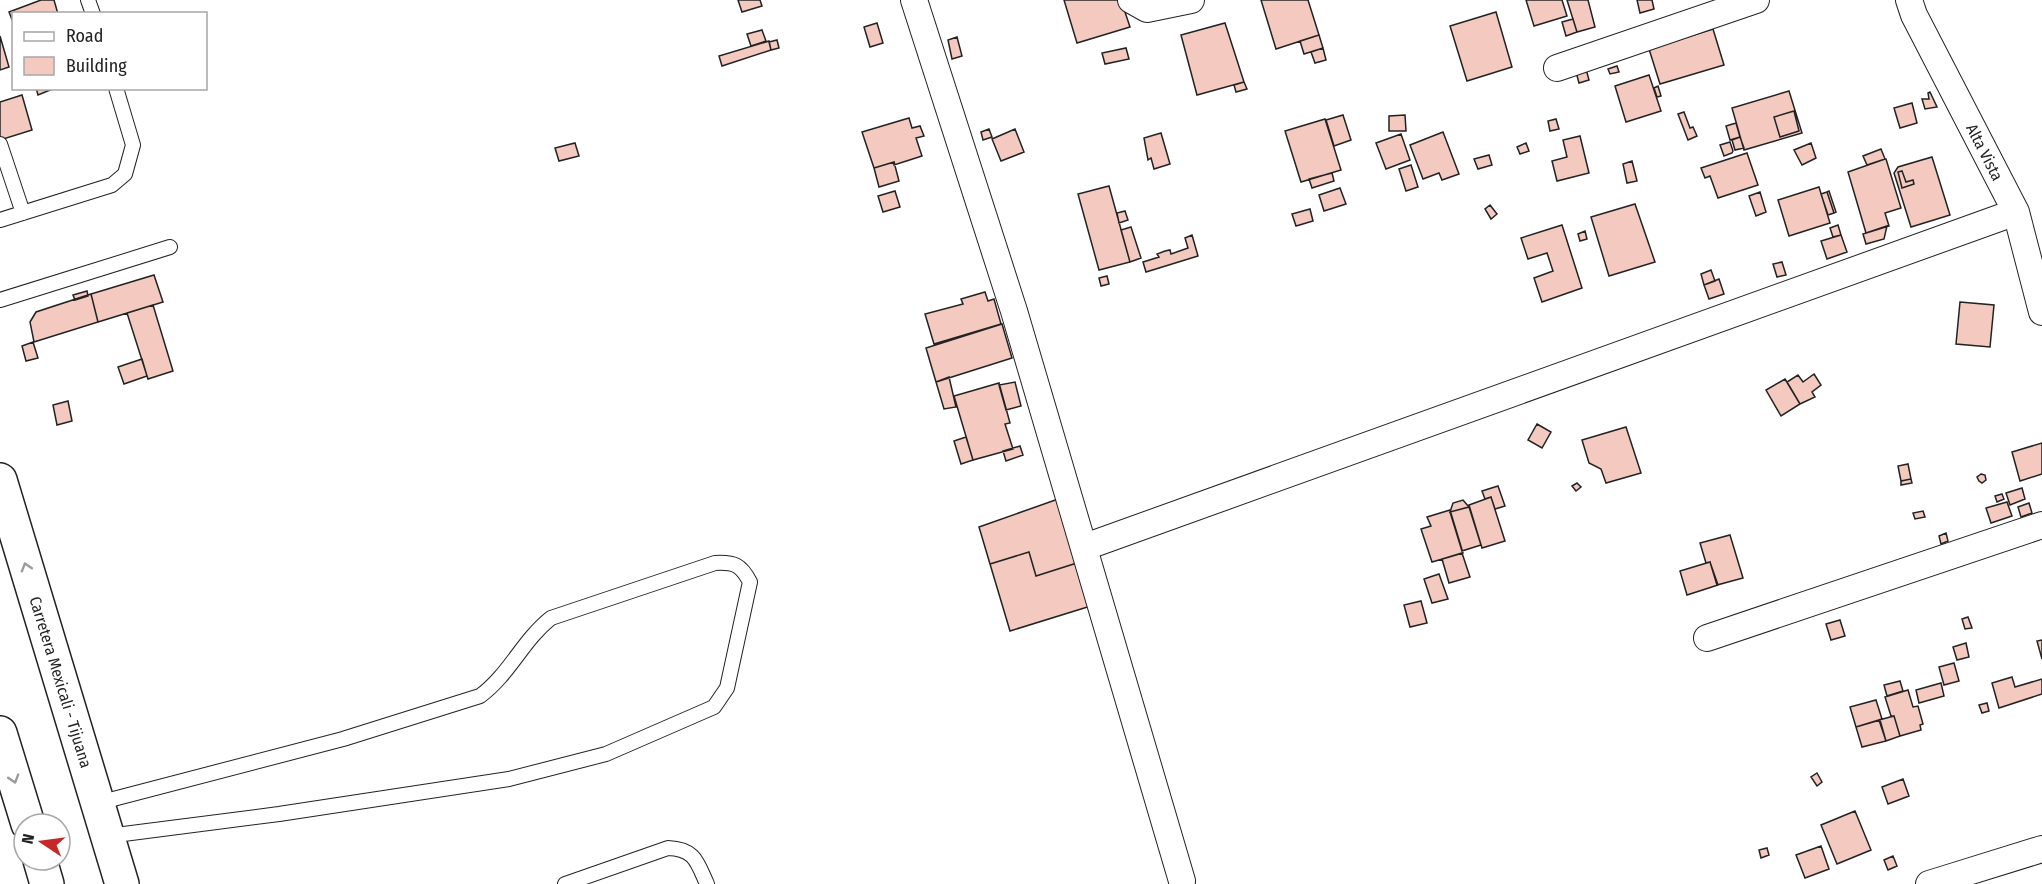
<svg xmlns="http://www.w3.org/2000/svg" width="2042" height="884" font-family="'Fira Sans Condensed',sans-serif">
	<rect width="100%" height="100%" fill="#fff"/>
	<path fill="#f3c9c0" stroke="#222" stroke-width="1.5" fill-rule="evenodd" d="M41 0H54L58 14H14V25L9 12Z
		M738 0H760L762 6 742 12Z
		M1064 0H1121L1130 27 1077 43Z
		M1261 0H1308L1319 35 1276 49Z
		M1526 0H1562L1567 16 1534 26Z
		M1567 0H1588L1595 27 1577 32Z
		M1637 0H1652L1654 9 1640 13Z
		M1496 12 1512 67 1467 81 1450 26Z
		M1573 19 1577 32 1566 36 1562 22Z
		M877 23 883 43 870 47 864 27Z
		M1225 23 1244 82 1197 95 1181 35Z
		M1713 29 1724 65 1660 84 1649 49Z
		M762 30 766 41 751 46 747 34Z
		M1319 35 1323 48 1304 54 1300 41Z
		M0 36 9 67 0 70Z
		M957 37 962 56 952 59 948 40Z
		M777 40 779 48 771 50 769 42Z
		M769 41 771 50 722 66 719 56Z
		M1126 48 1129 59 1105 64 1102 53Z
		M1323 48 1326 60 1315 63 1311 52Z
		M1617 66 1619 72 1610 74 1608 69Z
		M1586 69 1589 80 1579 83 1576 72Z
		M1649 75 1661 111 1626 122 1615 86Z
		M1244 82 1247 89 1236 92 1234 85Z
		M1658 86 1661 96 1657 97 1654 88Z
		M36 88H55L38 95Z
		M1789 91 1802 133 1744 150 1732 108ZM1794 111 1799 131 1780 137 1774 117Z
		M1930 92 1937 107 1925 109 1922 99H1929L1928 93Z
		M22 95 32 130 0 140V102Z
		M1912 103 1917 123 1900 128 1894 108Z
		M1794 111 1799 131 1780 137 1774 117Z
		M1684 112 1690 128 1693 127 1697 136 1688 140 1678 114Z
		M1343 115 1351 140 1334 146 1326 120Z
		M1405 115 1406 131H1389V116Z
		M909 118 912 128 920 126 924 136 916 138 922 156 894 165V162L874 168 862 132Z
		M1325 119 1341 170 1301 182 1285 131Z
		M1556 119 1559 129 1550 131 1548 121Z
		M1736 123 1740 137 1730 140 1726 126Z
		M989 129 992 137 983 140 981 132Z
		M1015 129 1024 152 1001 161 992 139Z
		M1443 132 1459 174 1442 180 1439 173 1423 179 1410 145Z
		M1161 133 1170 164 1154 169 1151 158 1148 160 1144 138Z
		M1401 134 1410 160 1386 169 1376 143Z
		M1580 136 1589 173 1557 181 1552 161 1567 157 1563 140Z
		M1740 137 1744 148 1735 150 1732 140Z
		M1730 142 1733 151 1732 153 1724 156 1720 145Z
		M575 143 579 156 559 161 555 148Z
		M1526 143 1529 151 1520 154 1517 147Z
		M1811 143 1816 158 1802 165 1794 150Z
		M1881 149 1885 159 1867 165 1863 156Z
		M1747 153 1758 185 1718 198 1710 176 1705 178 1701 168Z
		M1489 155 1492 165 1478 169 1474 159Z
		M1932 157 1950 215 1911 227 1894 173 1898 167ZM1902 171 1906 182 1913 180 1914 184 1902 188 1898 172Z
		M1885 159H1886L1901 208 1885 213 1889 226 1866 233 1848 172Z
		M1632 161 1637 181 1627 183 1623 164Z
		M894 162 899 181 879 187 874 168Z
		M1411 165 1418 187 1406 191 1399 169Z
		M1902 171 1906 182 1913 180 1914 184 1902 188 1898 172Z
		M1332 173 1334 181 1312 188 1309 179Z
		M1109 186 1130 262 1099 270 1078 194Z
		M1819 187 1830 223 1789 236 1778 200Z
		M1340 188 1346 204 1324 211 1319 195Z
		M895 191 900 207 883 212 878 196Z
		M1829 191 1836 212 1834 213 1827 192Z
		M1760 192 1766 212 1756 216 1749 196Z
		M1827 192 1834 213 1828 215 1821 194Z
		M1635 204 1655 262 1609 276 1591 217Z
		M1490 205 1497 214 1491 219 1485 209Z
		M1310 209 1313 221 1296 226 1292 214Z
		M1125 211 1128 220 1119 223 1117 213Z
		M1562 225 1582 288 1542 302 1534 278 1553 271 1547 253 1528 259 1521 238Z
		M1838 225 1841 235 1833 237 1830 228Z
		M1887 226 1884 239 1866 244 1863 234Z
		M1131 227 1141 258 1130 262 1121 230Z
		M1585 231 1587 239 1580 241 1578 234Z
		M1192 235 1198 256 1146 272 1143 262 1159 257 1157 254 1165 251 1170 250 1171 254 1188 248 1185 238Z
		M1841 235 1847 252 1827 259 1821 241Z
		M1782 262 1786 275 1777 277 1773 264Z
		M1711 270 1715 281 1704 285 1701 274Z
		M154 275 163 302 98 322 91 294Z
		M1107 276 1109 284 1101 286 1099 278Z
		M1719 279 1724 294 1709 299 1704 285Z
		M87 291 88 296 75 300 73 295Z
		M985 292 988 301 994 299 1001 324 934 344 925 314 963 304 961 299Z
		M91 294 98 322 34 342 30 322 36 312Z
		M1960 302 1994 305 1990 347 1956 344Z
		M153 305 173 371 148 379 127 313Z
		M1002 324 1012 358 936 382 926 348Z
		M33 342 38 358 26 361 22 346Z
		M142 359 147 376 124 384 118 367Z
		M1814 374 1821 385 1812 392 1815 397 1800 404 1787 382 1798 375 1803 382Z
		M949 377 956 407 944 409 936 382Z
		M1785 379 1800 404 1781 416 1766 390Z
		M1015 382 1021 406 1006 410 999 385Z
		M999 383 1010 423 1005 424 1013 449 973 460 954 396Z
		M68 401 72 421 57 425 53 405Z
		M1537 424 1551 432 1542 448 1528 440Z
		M1626 427 1641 473 1606 483 1601 469 1589 463 1582 440Z
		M966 437 973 460 961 464 954 441Z
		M2042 443V474L2020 481 2012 452Z
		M1020 446 1023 455 1006 461 1003 451Z
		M1908 464 1911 479 1901 481 1898 466Z
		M1981 474 1985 475 1986 480 1982 483 1979 481 1977 477Z
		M1911 479 1912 483 1901 485V481Z
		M1577 483 1581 487 1576 491 1572 486Z
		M1498 486 1505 506 1495 509 1491 497 1485 499 1482 491Z
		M2022 488 2025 499 2010 505 2006 493Z
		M2002 494 2004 499 1997 502 1995 496Z
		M1491 497 1505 541 1482 548 1469 505Z
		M1061 498 1080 562 1036 576 1029 552 990 564 979 527Z
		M1463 500 1469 507 1450 512 1453 503Z
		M2007 502 2012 516 1991 523 1986 508Z
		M2029 503 2032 513 2021 517 2018 507Z
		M1469 507 1481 545 1462 551 1450 512Z
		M1450 510 1463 553 1432 562 1421 529 1431 526 1427 517Z
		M1923 511 1925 517 1915 519 1913 513Z
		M1946 533 1948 541 1941 544 1939 536Z
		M1730 535 1743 578 1717 585 1710 562 1706 563 1700 543Z
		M1029 552 1036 576 1080 562 1094 605 1010 631 990 564Z
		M1462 553 1470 577 1449 583 1442 559Z
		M1710 562 1718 585 1687 595 1680 571Z
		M1439 574 1448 599 1432 603 1424 579Z
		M1421 601 1427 623 1410 627 1404 605Z
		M1968 617 1972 628 1965 629 1962 619Z
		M1840 620 1845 636 1831 640 1826 624Z
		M2042 640V659L2037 641Z
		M1966 643 1969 657 1957 660 1953 647Z
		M1954 663 1959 681 1944 685 1939 667Z
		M2012 677 2015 687 2042 679V694L1999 708 1992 683Z
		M1900 681 1903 691 1887 696 1884 685Z
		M1941 683 1944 696 1919 703 1916 690Z
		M1908 690 1913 707 1918 706 1923 724 1920 725 1921 730 1900 736 1894 716H1891L1885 697Z
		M1876 700 1882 719 1856 727 1850 707Z
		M1987 703 1989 711 1982 713 1979 705Z
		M1894 716 1900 736 1886 741 1879 720Z
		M1880 720 1886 741 1862 747 1856 727Z
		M1817 773 1822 782 1817 786 1811 777Z
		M1903 779 1909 796 1888 804 1882 787Z
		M1855 811 1871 850 1837 864 1821 825Z
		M1821 846 1829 869 1805 878 1796 855Z
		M1767 848 1769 855 1761 858 1759 850Z
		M1893 856 1897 866 1888 870 1884 860Z"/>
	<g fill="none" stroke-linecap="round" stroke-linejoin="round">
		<g stroke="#222" stroke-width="16">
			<path id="lane" d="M88 0 93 14
				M0 144 23 213
				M0 220 112 185 125 174 133 145 116 88
				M0 300 170 247
				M98 803 343 739 480 696C509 675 523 640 551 618L715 563C735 562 741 565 750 582L727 688 714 707 606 754 509 779 279 814 108 836
				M565 884 668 848C695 849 697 862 707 884"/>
		</g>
		<g stroke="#222" stroke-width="28">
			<path id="street" d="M914 0 1014 311 1182 881
				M1131 0 1147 9 1191 0
				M1909 0 1914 15 2016 212 2042 312
				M1557 68 1756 0
				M1085 547 2016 212
				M1707 638 2042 525
				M1929 884 2042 849"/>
		</g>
		<g stroke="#222" stroke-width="36">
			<path id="primary" d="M0 480 122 884
				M0 733 28 824
				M40 860 47 884"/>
		</g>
		<use href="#lane" stroke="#fff" stroke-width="14"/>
		<use href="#street" stroke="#fff" stroke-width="26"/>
		<use href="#primary" stroke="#fff" stroke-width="33"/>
	</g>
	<defs><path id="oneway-chevron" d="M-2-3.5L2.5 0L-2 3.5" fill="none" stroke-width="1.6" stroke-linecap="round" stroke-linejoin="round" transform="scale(1.5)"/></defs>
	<g stroke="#9c9c9c">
		<use href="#oneway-chevron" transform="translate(26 567) rotate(-107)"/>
		<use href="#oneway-chevron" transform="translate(14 779) rotate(73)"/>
	</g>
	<g text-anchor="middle" stroke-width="4.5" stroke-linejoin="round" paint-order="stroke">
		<g font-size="16" fill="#222" stroke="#fff">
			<text transform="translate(1985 152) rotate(63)" y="6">Alta Vista</text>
			<text transform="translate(61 682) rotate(73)" y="6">Carretera Mexicali - Tijuana</text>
		</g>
	</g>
	<rect x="12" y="12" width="195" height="78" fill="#ffffff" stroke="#a7a7a7" stroke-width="1.5"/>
	<rect x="24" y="32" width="30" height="9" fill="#ffffff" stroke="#a7a7a7" stroke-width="1.5"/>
	<text x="66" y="42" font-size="18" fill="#222222">Road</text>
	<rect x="24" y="57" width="30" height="18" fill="#f3c9c0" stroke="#a7a7a7" stroke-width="1.5"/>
	<text x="66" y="72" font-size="18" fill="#222222">Building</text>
	<g transform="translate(42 842) rotate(283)"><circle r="28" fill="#ffffff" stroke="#a7a7a7" stroke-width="1.5"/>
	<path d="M0-4.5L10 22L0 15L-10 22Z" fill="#c62828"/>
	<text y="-9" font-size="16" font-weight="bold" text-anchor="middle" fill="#222222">N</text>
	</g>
</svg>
